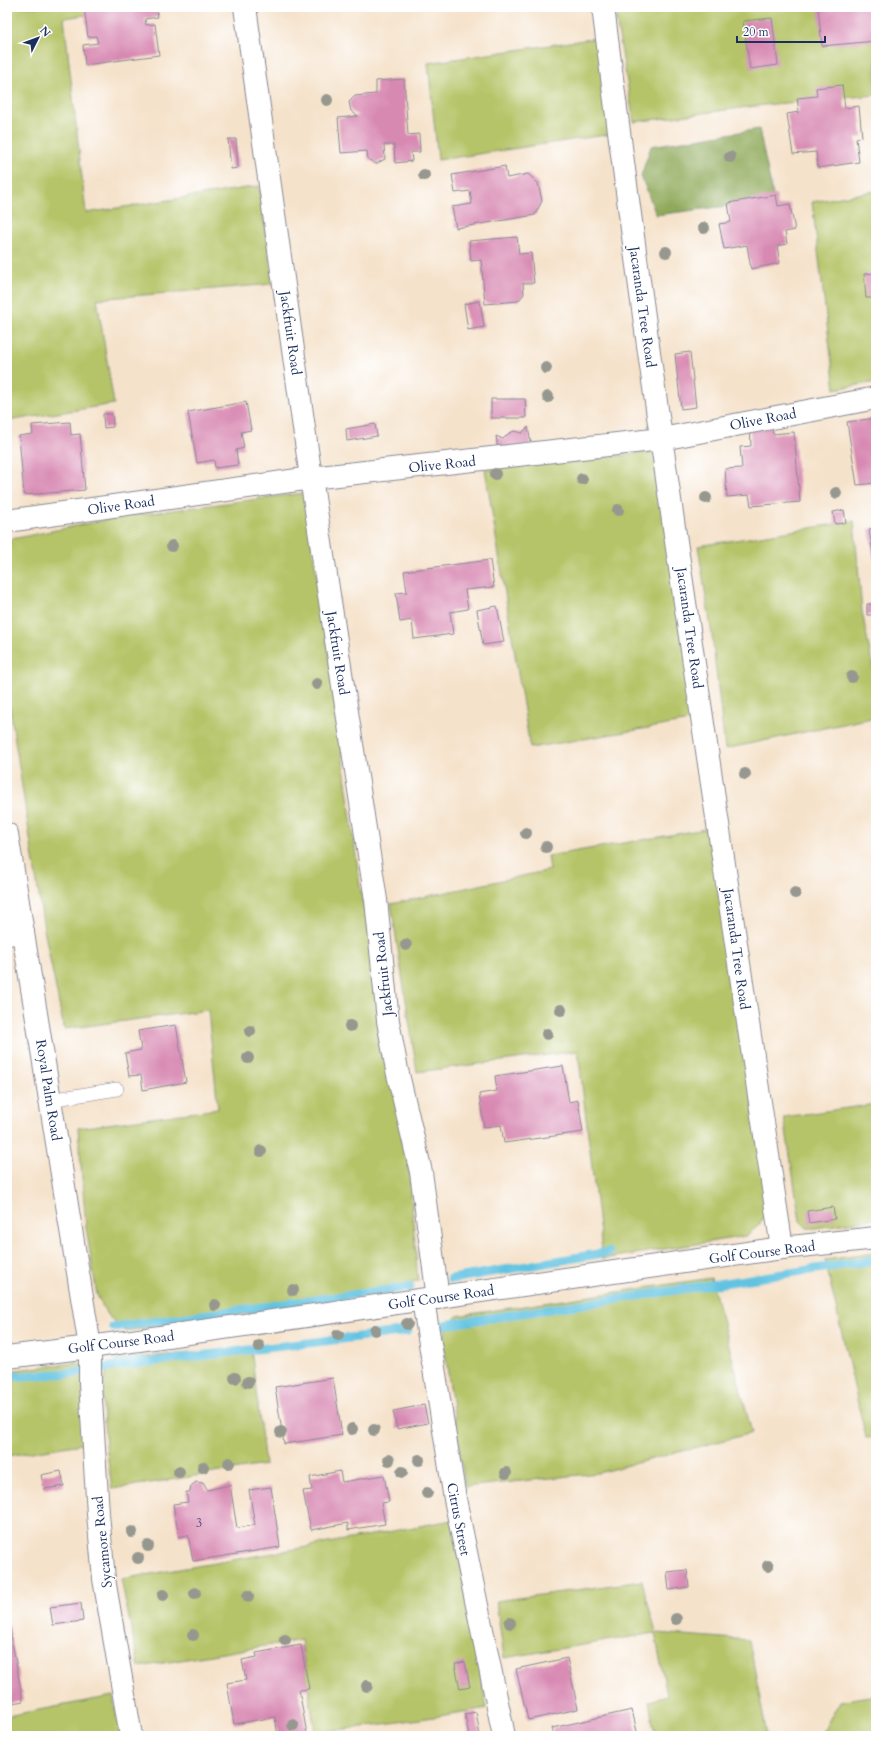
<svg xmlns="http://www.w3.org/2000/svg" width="883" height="1743" font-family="Cardo,serif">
	<rect width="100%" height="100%" fill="#fff"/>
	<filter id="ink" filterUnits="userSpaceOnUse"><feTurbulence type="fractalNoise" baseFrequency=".025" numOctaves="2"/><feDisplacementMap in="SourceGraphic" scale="8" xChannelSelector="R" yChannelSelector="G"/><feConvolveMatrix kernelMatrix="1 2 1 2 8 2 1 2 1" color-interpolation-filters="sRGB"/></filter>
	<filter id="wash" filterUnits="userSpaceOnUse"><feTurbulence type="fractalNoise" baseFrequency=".012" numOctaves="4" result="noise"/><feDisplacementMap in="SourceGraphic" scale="16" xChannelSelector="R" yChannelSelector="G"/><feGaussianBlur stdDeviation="0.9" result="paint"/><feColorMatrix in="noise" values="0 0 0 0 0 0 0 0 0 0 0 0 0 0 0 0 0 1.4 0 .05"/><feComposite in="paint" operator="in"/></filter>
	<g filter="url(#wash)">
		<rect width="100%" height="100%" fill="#f5e2ca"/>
		<path fill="#b5c467" stroke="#687a62" d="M7 7H145L64 18 86 213 259 186 273 284 97 299 114 404 7 421Z
			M614 7H876V95L764 105 634 122Z
			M597 38 612 134 438 160 428 63Z
			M876 191V382L835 389 812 202Z
			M653 451 696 720 530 748 485 469 579 461Z
			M304 493 329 656 360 886 379 983 409 1168 418 1281 260 1312 125 1331 107 1315 97 1295 86 1228 78 1128 218 1109 208 1010 64 1029 44 929 7 689V540L120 517Z
			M854 521 862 611 876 685V717L725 749 712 635 698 546Z
			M711 828 768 1208 759 1225 746 1236 603 1259 578 1051 417 1072 391 904 550 870 548 856Z
			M876 1104V1219L815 1228H807L800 1221 784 1117Z
			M876 1253V1437L866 1438 825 1260Z
			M711 1278 752 1433 598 1473 465 1487 443 1339 447 1326 457 1316Z
			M251 1348 265 1465 112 1489C109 1465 95 1385 109 1367 111 1364 116 1361 118 1359Z
			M76 1363 82 1364 94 1442 7 1456V1371Z
			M452 1520 487 1708 421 1719 316 1733V1736H300L315 1732 301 1640 139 1667 121 1579 285 1551Z
			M642 1581 656 1633 749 1640 767 1736H655L649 1701 667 1696 655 1633 504 1658 496 1601Z
			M876 1695V1736H820L840 1701Z
			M113 1696 120 1736H7V1716Z"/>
		<path fill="#90aa5c" stroke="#566c5d" d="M759 129 774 200 656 215 641 176 651 146Z"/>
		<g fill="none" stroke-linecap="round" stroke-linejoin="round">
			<path stroke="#62c3e1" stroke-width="9" d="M451 1279 609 1252
				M444 1325 876 1260
				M113 1327 410 1287
				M7 1377 73 1373 116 1366 408 1331"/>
		</g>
		<g id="blocks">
			<path fill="#d889b2" d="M84 7H156L158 17 145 19 146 25 155 24 159 55 85 65 83 45 98 43 96 36 88 37Z
				M818 7H876V41L822 46Z
				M772 18 778 65 750 69 743 21Z
				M404 79 408 135 419 134 420 152H411L412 161 395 163 394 145H384L385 159 376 164 368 159 367 151 341 153 338 118 358 116 351 111 349 102 355 96 376 94V81Z
				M842 85 845 108 859 106 862 137 856 138 859 162 818 168 816 152 793 154 787 114 799 112 797 98 817 96 816 88Z
				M228 139H236L238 168 231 169Z
				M505 166 507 178 528 174 538 183 542 201 535 215 456 228 452 207 472 204 470 191 455 193 452 175Z
				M776 195 778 206 790 204 795 230 785 232 787 244 777 246 780 263 751 269 747 245 724 249 719 224 731 222 728 203Z
				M517 237 519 254 531 253 534 283H523L524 294 518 301 485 304 481 260 471 261 469 241Z
				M876 273V298H866L864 274Z
				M480 301 484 327 468 330 464 304Z
				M690 352 696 407 681 409 675 354Z
				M491 399H525L526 418H491Z
				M246 402 251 430 241 432 244 448 236 450 238 465 215 468 214 460 197 463 188 412Z
				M103 414H112L113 427 104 428Z
				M876 418V483L857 485 847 422Z
				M70 422 71 435 80 434 85 490 24 495 19 436 33 434 32 425Z
				M375 424 377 436 347 441 346 429Z
				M528 427 531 444 498 450 496 436 503 439 508 434 514 431 522 433Z
				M772 427 773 434 794 432 800 502 751 506 749 495 727 497 725 469 742 468 740 447 751 446 750 428Z
				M844 510 846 523 835 524 833 512Z
				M876 528V567H875L869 529Z
				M490 560 494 587 465 590 468 609 450 612 453 634 414 639 412 620 400 622 396 593 407 592 404 571Z
				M867 604H876V615H867Z
				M497 606 504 642 483 645 477 610Z
				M176 1025 186 1082 143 1090 141 1075 129 1076 125 1053 141 1050 138 1031Z
				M563 1066 569 1102 578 1100 583 1132 504 1143 501 1125 484 1127 479 1094 497 1091 495 1076Z
				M833 1207 835 1219 809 1223 807 1211Z
				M333 1378 342 1435 284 1444 275 1387Z
				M424 1405 428 1423 397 1429 393 1411Z
				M61 1471 64 1486 44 1489 41 1475Z
				M340 1471 342 1482 384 1475 389 1502 381 1503 385 1524 348 1530V1523L311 1530 303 1491 312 1490 310 1477Z
				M196 1482 203 1483 207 1490 230 1485 237 1528 255 1525 249 1490 271 1487 280 1547 193 1561 188 1535 179 1537 173 1504 188 1502 186 1492H190L191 1486Z
				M687 1570 689 1587 669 1590 667 1572Z
				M81 1603 83 1621 53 1625 50 1607Z
				M9 1625 23 1701 7 1704V1626Z
				M301 1645 309 1689 299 1690 307 1734 278 1736 275 1717 234 1724 227 1683 246 1680 242 1660 257 1657 256 1653Z
				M567 1658 578 1709 528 1720 516 1669Z
				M465 1662 470 1687 460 1689 455 1664Z
				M632 1710 638 1736H554L552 1728Z
				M476 1712 480 1736H469L465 1714Z"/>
		</g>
	</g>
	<g filter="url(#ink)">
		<use href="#blocks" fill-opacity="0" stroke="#888894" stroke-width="1"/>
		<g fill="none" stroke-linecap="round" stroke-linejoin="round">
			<g stroke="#888894" stroke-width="14">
				<path id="lane" d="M50 1100 117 1089"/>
			</g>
			<g stroke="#888894" stroke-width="24">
				<path id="street" d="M245 7 311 478 376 900 388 1021 397 1070 421 1172 438 1298
					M603 7C655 422 720 835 782 1248
					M7 521 311 478 662 439 876 398
					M7 934 23 932
					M423 1300 455 1499 504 1736
					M7 1357 90 1347V1383L98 1514 104 1579 131 1736"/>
			</g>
			<g stroke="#888894" stroke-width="24">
				<path id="secondary" d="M7 834 90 1347 782 1248 876 1238"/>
			</g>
			<path stroke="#888894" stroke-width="2.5" stroke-dasharray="1 3" stroke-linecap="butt" d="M7 1313H10"/>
			<use href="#lane" stroke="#fff" stroke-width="13"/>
			<use href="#street" stroke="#fff" stroke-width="22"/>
			<use href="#secondary" stroke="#fff" stroke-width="22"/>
		</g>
		<g fill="#969890">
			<circle cx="327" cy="100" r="6"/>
			<circle cx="730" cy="157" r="6"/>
			<circle cx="424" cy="175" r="6"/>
			<circle cx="704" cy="228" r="6"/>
			<circle cx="666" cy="252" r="6"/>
			<circle cx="546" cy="368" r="6"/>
			<circle cx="548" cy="397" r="6"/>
			<circle cx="495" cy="474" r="6"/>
			<circle cx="582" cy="479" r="6"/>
			<circle cx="836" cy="493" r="6"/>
			<circle cx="706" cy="498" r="6"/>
			<circle cx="618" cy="510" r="6"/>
			<circle cx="172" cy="546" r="6"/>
			<circle cx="852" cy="677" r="6"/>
			<circle cx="317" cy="684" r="6"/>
			<circle cx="745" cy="774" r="6"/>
			<circle cx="526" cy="833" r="6"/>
			<circle cx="546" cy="847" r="6"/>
			<circle cx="795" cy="893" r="6"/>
			<circle cx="406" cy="945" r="6"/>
			<circle cx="561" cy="1010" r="6"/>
			<circle cx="350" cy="1026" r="6"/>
			<circle cx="250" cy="1031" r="6"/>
			<circle cx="547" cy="1034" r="6"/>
			<circle cx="248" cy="1058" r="6"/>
			<circle cx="261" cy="1151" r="6"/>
			<circle cx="293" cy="1290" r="6"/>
			<circle cx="215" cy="1305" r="6"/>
			<circle cx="407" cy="1324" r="6"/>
			<circle cx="375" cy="1330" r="6"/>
			<circle cx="338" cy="1335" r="6"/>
			<circle cx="259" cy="1346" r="6"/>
			<circle cx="235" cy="1378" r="6"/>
			<circle cx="248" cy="1382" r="6"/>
			<circle cx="352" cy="1429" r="6"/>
			<circle cx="374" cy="1430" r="6"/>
			<circle cx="281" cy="1432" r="6"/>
			<circle cx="389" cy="1460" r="6"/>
			<circle cx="419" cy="1460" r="6"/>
			<circle cx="229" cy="1463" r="6"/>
			<circle cx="203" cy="1467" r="6"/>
			<circle cx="179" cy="1472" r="6"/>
			<circle cx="402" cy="1472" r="6"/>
			<circle cx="506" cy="1473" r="6"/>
			<circle cx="427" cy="1493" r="6"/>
			<circle cx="132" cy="1532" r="6"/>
			<circle cx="148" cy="1546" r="6"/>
			<circle cx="138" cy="1558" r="6"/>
			<circle cx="768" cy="1566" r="6"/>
			<circle cx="195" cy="1593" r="6"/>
			<circle cx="163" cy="1595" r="6"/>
			<circle cx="248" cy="1596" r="6"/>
			<circle cx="676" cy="1619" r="6"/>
			<circle cx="510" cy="1623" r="6"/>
			<circle cx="193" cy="1635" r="6"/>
			<circle cx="285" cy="1640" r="6"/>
			<circle cx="367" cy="1686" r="6"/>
			<circle cx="293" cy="1725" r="6"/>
		</g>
	</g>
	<g text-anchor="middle" stroke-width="3" stroke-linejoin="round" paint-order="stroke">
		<g font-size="12" fill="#4a4673">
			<text x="199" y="1527">3</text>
		</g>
		<g font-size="14" fill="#1b2f5e" stroke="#fff">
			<text transform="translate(643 307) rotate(82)" y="5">Jacaranda Tree Road</text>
			<text transform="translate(291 333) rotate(82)" y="5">Jackfruit Road</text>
			<text transform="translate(763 419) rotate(-11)" y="5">Olive Road</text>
			<text transform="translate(442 464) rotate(-6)" y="5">Olive Road</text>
			<text transform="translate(121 505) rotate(-8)" y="5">Olive Road</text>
			<text transform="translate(690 628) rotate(82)" y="5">Jacaranda Tree Road</text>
			<text transform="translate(338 653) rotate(81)" y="5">Jackfruit Road</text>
			<text transform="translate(737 949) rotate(82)" y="5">Jacaranda Tree Road</text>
			<text transform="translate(383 974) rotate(-96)" y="5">Jackfruit Road</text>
			<text transform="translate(49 1090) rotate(81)" y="5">Royal Palm Road</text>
			<text transform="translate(762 1252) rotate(-7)" y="5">Golf Course Road</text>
			<text transform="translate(441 1297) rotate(-8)" y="5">Golf Course Road</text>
			<text transform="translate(121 1342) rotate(-7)" y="5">Golf Course Road</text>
			<text transform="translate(459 1519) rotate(79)" y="5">Citrus Street</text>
			<text transform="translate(102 1542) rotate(-96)" y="5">Sycamore Road</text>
		</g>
	</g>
	<rect width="883" height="1743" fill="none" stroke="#fff" stroke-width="24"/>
	<g transform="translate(38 38) rotate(48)" stroke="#ffffff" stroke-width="3" paint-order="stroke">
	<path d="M0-3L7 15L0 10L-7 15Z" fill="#1b2f5e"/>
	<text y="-6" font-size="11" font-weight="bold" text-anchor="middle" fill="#1b2f5e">N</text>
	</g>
	<path d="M737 36v6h88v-6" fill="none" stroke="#1b2f5e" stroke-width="2"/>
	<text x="743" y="36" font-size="12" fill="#1b2f5e" stroke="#ffffff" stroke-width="3" paint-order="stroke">20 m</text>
</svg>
